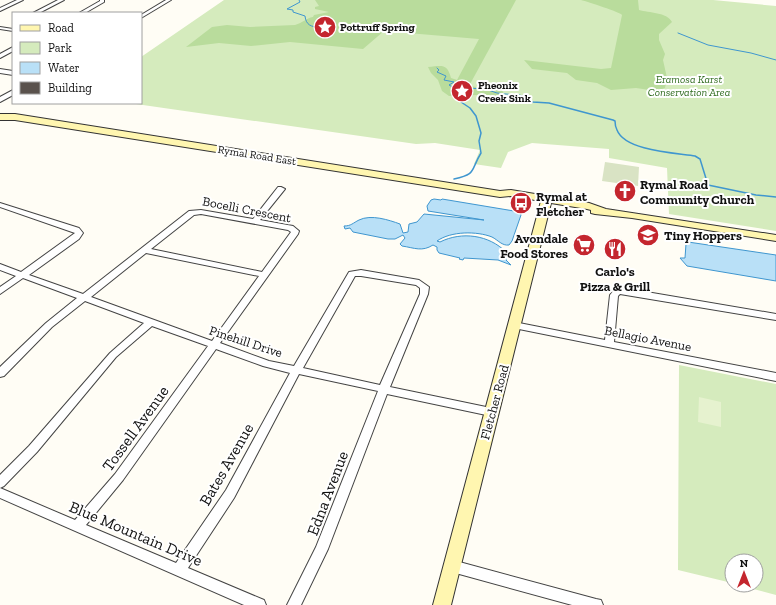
<svg xmlns="http://www.w3.org/2000/svg" width="776" height="605" font-family="'Zilla Slab',serif">
	<rect width="100%" height="100%" fill="#fffdf5"/>
	<path fill="#d5ebbd" d="M224 0H713L776 6V231L669 214 667 168 609 158V149L532 143 508 152 501 168 474 164 480 150 435 143 416 144 129 103H141V57Z
		M679 365 776 384V595L738 585H756V561H732V583L678 570Z"/>
	<path fill="#b9dc9c" d="M315 0H516L469 86 502 90 505 96 500 97 477 95 449 96 442 91 438 80 431 73 428 67C442 66 447 63 451 78L457 80 479 39 384 31 363 49 290 42 251 46 219 43 186 47 212 27 227 25 250 27 295 25C303 23 306 18 313 17L314 15 329 12 315 9V7L319 6Z
		M581 0H638L639 10C649 13 667 12 672 22L659 34V40L665 54 663 60 667 78 665 88 656 91 636 88 611 90 597 83 576 80 567 73 532 69 524 60 601 69 611 68 622 15C620 12 588 2 581 0Z"/>
	<path fill="#d9e3c4" d="M605 162 639 167 638 186 602 181Z"/>
	<path fill="#e6f2cf" d="M699 397 721 402V427L698 422Z"/>
	<path fill="#b9e0f7" stroke="#3f96cf" d="M434 199 441 200 442 199 520 212 521 215 512 241 509 245C502 246 498 240 492 237 477 231 451 231 437 241L440 242C462 231 489 235 506 252V260L511 265 498 260 464 258 463 260 459 259 460 258 439 253 437 250V247L433 245C422 252 415 248 402 246L400 244 405 238 403 235 395 239H388L353 232 350 228 345 229 344 226C351 226 353 223 359 220 371 214 389 220 400 224L403 233 408 232 409 224 417 222 424 214 484 220 428 211 427 206 431 200Z
		M688 242 776 255V281L687 266 680 258H685L686 244Z"/>
	<g fill="none" stroke-linecap="round" stroke-linejoin="round">
		<path stroke="#3f96cf" stroke-width="1" d="M299 0 300 2 287 9 293 10V12L305 16C306 25 311 27 319 27
			M678 33 708 45 751 53 776 60
			M437 68 439 70 437 72 446 76 444 80 454 82 449 85 461 92 467 91 464 89 466 88 485 89 497 93 524 96
			M461 92 462 96"/>
		<path stroke="#3f96cf" stroke-width="1.5" d="M518 95 526 97 525 98 533 102 549 103 613 120 615 121C615 124 616 128 617 130 625 151 676 153 695 156L700 159 708 185 756 195 776 197
			M454 179C477 174 470 171 481 153L479 141 481 133 476 116 470 108 461 102V99L463 98 462 95"/>
	</g>
	<path fill="#5a524d" d="M617 185 634 187 633 195 616 193Z"/>
	<g fill="none" stroke-linecap="round" stroke-linejoin="round">
		<g stroke="#444" stroke-width="2">
			<path id="street" d="M17 0H23L0 11V8Z
				M58 0H64L39 13H33Z
				M100 0H104V2L85 13H79L100 1Z
				M166 0H171L141 18V15Z
				M0 27 13 29V31L0 29Z
				M13 47V51L0 58V54Z
				M0 69 13 71V75L0 73Z
				M13 90V95L0 102V97Z
				M278 187H281L285 189 260 220 293 226 299 231 298 234 220 343 269 361 294 366 349 272 361 270 419 280 429 287 428 294 390 387 491 408 495 409 496 412 495 415 491 416 387 394 328 549 301 605H287L316 547 378 391 299 374 234 498 188 568 264 600 266 605H244L0 498V488L75 520 115 474 208 346 152 326 116 357 37 452 4 486 0 488V475L29 446 110 353 144 323 85 301 52 327 4 376 0 377V367L46 323 77 298 23 278 0 294V287L16 276 0 270V264L21 272 75 233 0 207V203L79 228 83 233 79 239 29 275 83 294 189 211 201 210 253 219ZM201 214 288 230 291 232 262 272 151 249 194 215ZM146 253 259 276 212 341 91 297ZM355 276H361L416 285 420 288V294L380 385 303 368ZM216 349 263 366 290 373 226 490 176 563 86 525 123 480Z
				M623 288 776 314V320L620 294 618 296 614 342 776 373V381L514 328 509 325 514 322 605 340 610 295 614 290Z
				M452 560 596 599 601 600 603 605H572L452 572 447 570 446 566 447 562Z"/>
		</g>
		<g stroke="#333" stroke-width="2">
			<path id="secondary" d="M0 114H15L500 191 511 190 589 203 606 209 776 235V241L632 218 595 214 591 213V210L587 209 551 203 451 605H433L541 201 511 196 500 197 15 120H0Z"/>
		</g>
		<use href="#street" fill="#fff" fill-rule="evenodd"/>
		<use href="#secondary" fill="#fff6b0" fill-rule="evenodd"/>
	</g>
	<defs>
		<g id="sight-disc" transform="scale(1.15)"><circle r="9.5" fill="#c4262e" stroke="#fff"/><path d="M0-6L1.8-2.2L6-1.7L2.9 1.2L3.7 5.4L0 3.3L-3.7 5.4L-2.9 1.2L-6-1.7L-1.8-2.2Z" fill="#fff"/></g>
		<g id="church-disc" transform="scale(1.15)"><circle r="9.5" fill="#c4262e" stroke="#fff"/><path d="M-1.2-6h2.4v3.5h3.3v2.4h-3.3V6h-2.4V-.1h-3.3v-2.4h3.3Z" fill="#fff"/></g>
		<g id="bus-disc" transform="scale(1.15)"><circle r="9.5" fill="#c4262e" stroke="#fff"/><path d="M-5-6H5V4H4V6H2V4H-2V6H-4V4H-5ZM-3.5-4V0h7V-4ZM-3.5 1.2v1.5H-2V1.2ZM2 1.2v1.5H3.5V1.2Z" fill="#fff"/></g>
		<g id="school-disc" transform="scale(1.15)"><circle r="9.5" fill="#c4262e" stroke="#fff"/><path d="M0-5L7-2L0 1L-7-2ZM-4 1L0 2.5L4 1V4Q0 6-4 4Z" fill="#fff"/></g>
		<g id="supermarket-disc" transform="scale(1.15)"><circle r="9.5" fill="#c4262e" stroke="#fff"/><path d="M-6-5.5h2.5l.6 2H6L4.5 2H-2.5L-4.4-4H-6ZM-1.5 3.2a1.3 1.3 0 1 0 .1 0ZM3 3.2a1.3 1.3 0 1 0 .1 0Z" fill="#fff"/></g>
		<g id="restaurant-disc" transform="scale(1.15)"><circle r="9.5" fill="#c4262e" stroke="#fff"/><path d="M-5-6h1v4h1v-4h1v4h1v-4h1v5L-1.5 .5V6h-2V.5L-5-1ZM5-6V6H3V1.5H1.5Q1.5-4 5-6Z" fill="#fff"/></g>
	</defs>
	<g fill-rule="evenodd">
		<use href="#sight-disc" x="325" y="27"/>
		<use href="#sight-disc" x="462" y="91"/>
		<use href="#church-disc" x="625" y="191"/>
		<use href="#bus-disc" x="521" y="203"/>
		<use href="#school-disc" x="648" y="235"/>
		<use href="#supermarket-disc" x="584" y="245"/>
		<use href="#restaurant-disc" x="615" y="249"/>
	</g>
	<g text-anchor="middle" stroke-width="4" stroke-linejoin="round" paint-order="stroke">
		<g font-size="11" font-weight="bold" fill="#111" stroke="#fff" text-anchor="start">
			<text x="340" y="31">Pottruff Spring</text>
			<text x="478" y="89">Pheonix<tspan x="478" dy="13">Creek Sink</tspan></text>
		</g>
		<g font-size="11" font-style="italic" fill="#2f6b1f" stroke="#fff">
			<text x="689" y="83">Eramosa Karst<tspan x="689" dy="13">Conservation Area</tspan></text>
		</g>
		<g font-size="11" fill="#111" stroke="#fff">
			<text transform="translate(257 155) rotate(9)" y="4">Rymal Road East</text>
		</g>
		<g font-size="13" font-weight="bold" fill="#111" stroke="#fff" text-anchor="start">
			<text x="640" y="189">Rymal Road<tspan x="640" dy="15">Community Church</tspan></text>
			<text x="536" y="201">Rymal at<tspan x="536" dy="15">Fletcher</tspan></text>
			<text x="664" y="240">Tiny Hoppers</text>
			<text x="568" y="243" text-anchor="end">Avondale<tspan x="568" dy="15">Food Stores</tspan></text>
			<text x="615" y="276" text-anchor="middle">Carlo's<tspan x="615" dy="15">Pizza &amp; Grill</tspan></text>
		</g>
		<g font-size="13" fill="#111" stroke="#fff">
			<text transform="translate(247 209) rotate(11)" y="5">Bocelli Crescent</text>
			<text transform="translate(648 338) rotate(11)" y="5">Bellagio Avenue</text>
			<text transform="translate(246 341) rotate(18)" y="5">Pinehill Drive</text>
			<text transform="translate(494 402) rotate(-75)" y="5">Fletcher Road</text>
		</g>
		<g font-size="16" fill="#111" stroke="#fff">
			<text transform="translate(135 428) rotate(-54)" y="6">Tossell Avenue</text>
			<text transform="translate(226 464) rotate(-60)" y="6">Bates Avenue</text>
			<text transform="translate(327 493) rotate(-69)" y="6">Edna Avenue</text>
			<text transform="translate(136 533) rotate(23)" y="6">Blue Mountain Drive</text>
		</g>
	</g>
	<rect x="12" y="12" width="130" height="92" fill="#ffffff" stroke="#a0a0a0"/>
	<rect x="20" y="25" width="20" height="6" fill="#fff6b0" stroke="#a0a0a0"/>
	<text x="48" y="32" font-size="12" fill="#111111">Road</text>
	<rect x="20" y="42" width="20" height="12" fill="#d5ebbd" stroke="#a0a0a0"/>
	<text x="48" y="52" font-size="12" fill="#111111">Park</text>
	<rect x="20" y="62" width="20" height="12" fill="#b9e0f7" stroke="#a0a0a0"/>
	<text x="48" y="72" font-size="12" fill="#111111">Water</text>
	<rect x="20" y="82" width="20" height="12" fill="#5a524d" stroke="#a0a0a0"/>
	<text x="48" y="92" font-size="12" fill="#111111">Building</text>
	<g transform="translate(744 573)"><circle r="19" fill="#ffffff" stroke="#a0a0a0"/>
	<path d="M0-3L7 15L0 10L-7 15Z" fill="#c4262e"/>
	<text y="-6" font-size="11" font-weight="bold" text-anchor="middle" fill="#111111">N</text>
	</g>
</svg>
